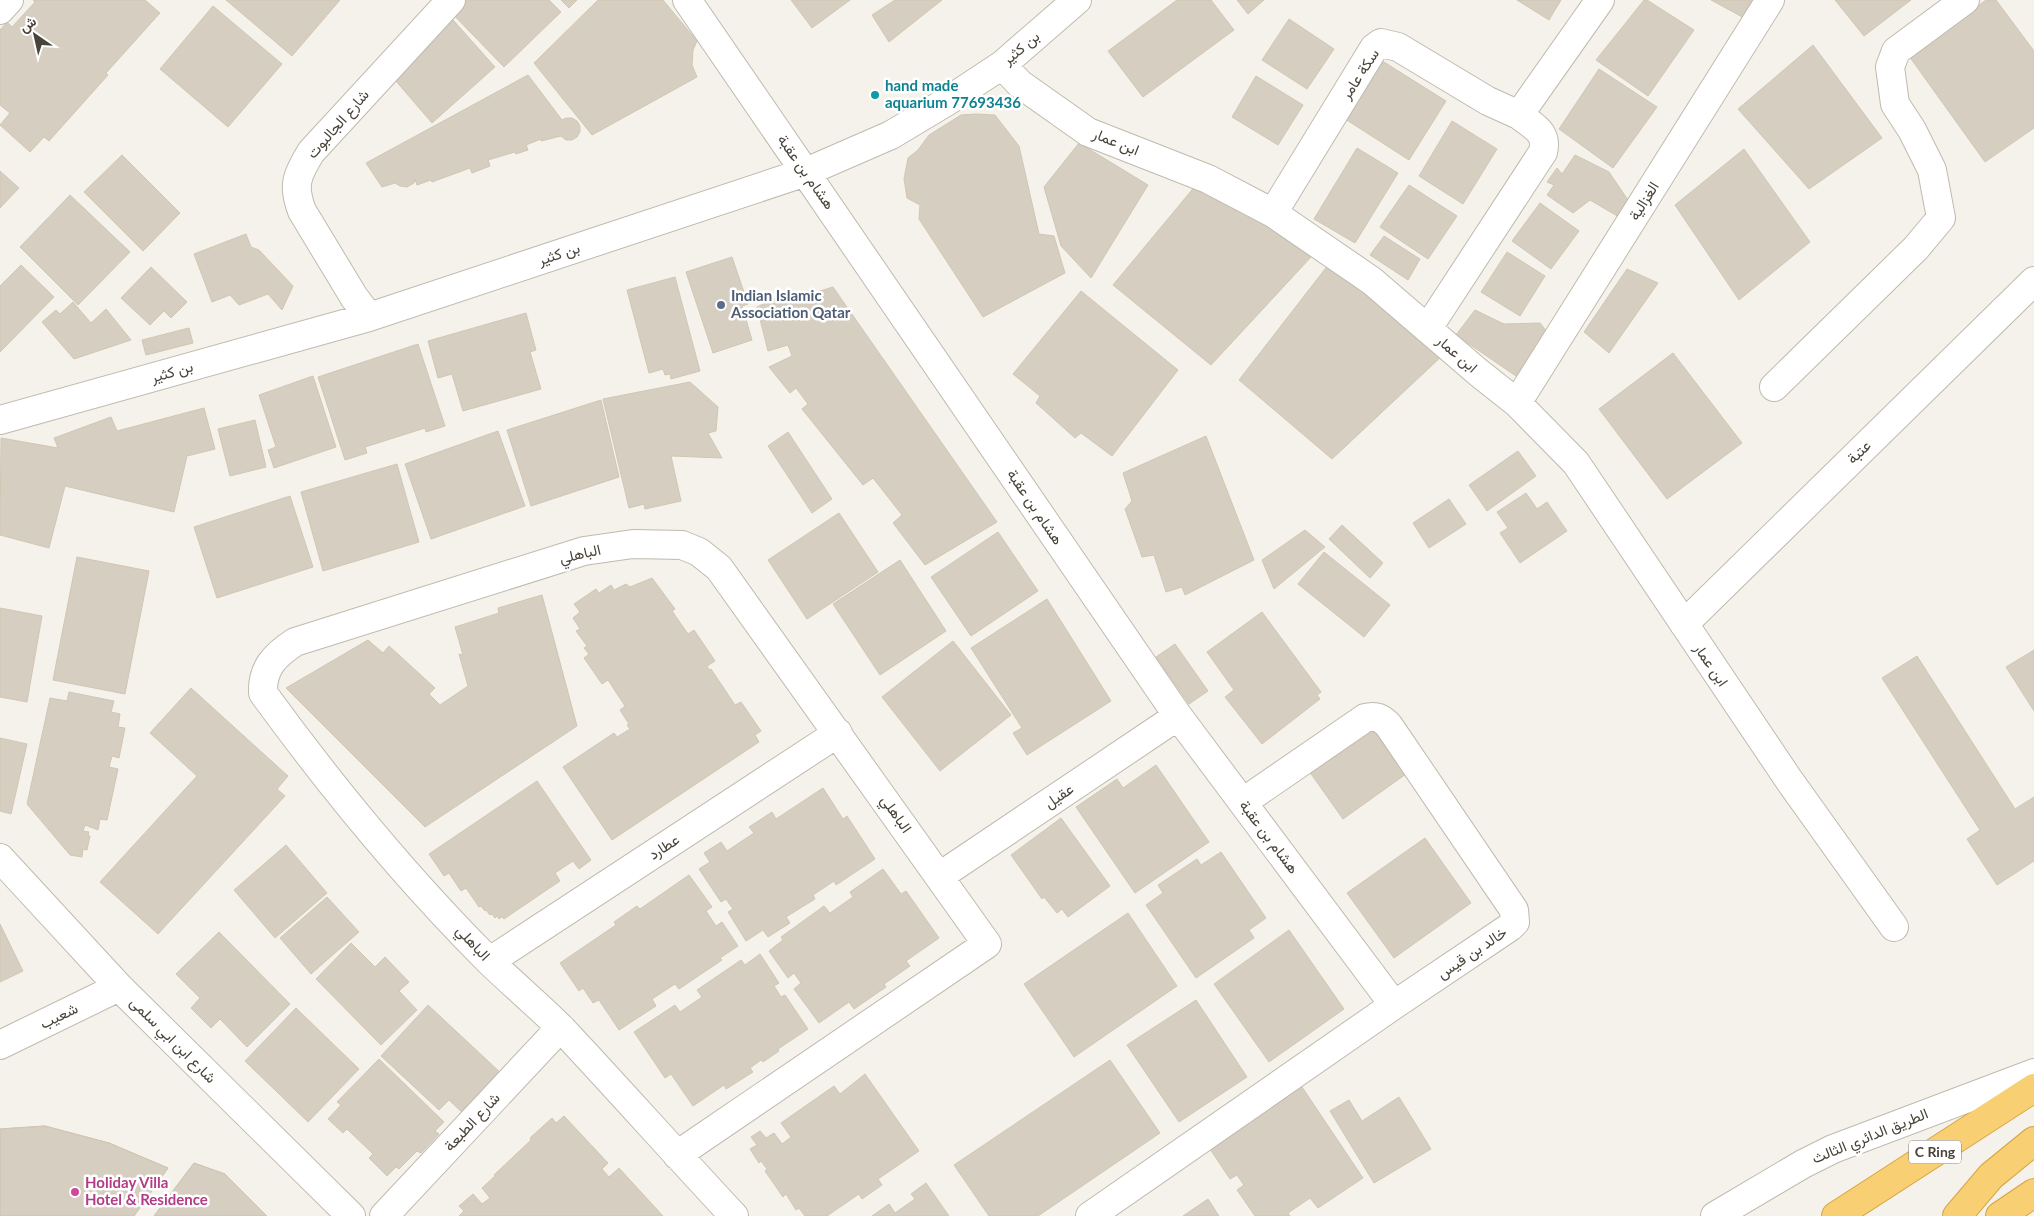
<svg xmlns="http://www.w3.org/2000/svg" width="2034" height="1216" font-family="Lato,Vazirmatn,sans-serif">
	<rect width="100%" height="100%" fill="#f5f2eb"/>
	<path fill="#d6cec1" stroke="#d1c6b4" d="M33 0H145L160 13 106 73 108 75 49 141 44 137 30 152 0 125 10 113 0 105V30L7 22 12 27 35 2Z
		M226 0H340L292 56Z
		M450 0H549L561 12 504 67 444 5Z
		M561 0H577L569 8Z
		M598 0H663L697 41 693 50 692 65 697 77 592 135 534 63Z
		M791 0H850L812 28Z
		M895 0H942L889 42 872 15Z
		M1177 0H1211L1234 30 1143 97 1108 51Z
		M1237 0H1264L1248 14Z
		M1517 0H1561L1549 20Z
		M1644 0H1647L1694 30 1648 96 1596 60Z
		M1711 0H1757L1746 19Z
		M1835 0H1911L1864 36Z
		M1986 0H1996L2034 51V128L1985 162 1909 56Z
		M213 6 282 64 228 127 160 69Z
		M445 11 495 67 432 123 389 73Z
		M1289 19 1334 49 1307 89 1262 60Z
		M1813 45 1882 138 1809 189 1738 109Z
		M1376 57 1446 101 1409 160 1339 115Z
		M1599 69 1657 107 1613 168 1559 129Z
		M528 75 562 120 566 118H572L577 121 580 126V132L577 137 572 140H566L561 136 541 141V139L526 145 528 150 516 154 515 152 488 160 490 166 472 173 470 168 432 182 431 180 417 185 415 179 414 183 407 187 400 186 395 183 382 187 366 163Z
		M1256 76 1303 105 1278 145 1232 117Z
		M976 114 995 115 1019 146 1039 234 1054 236 1065 273 983 317 919 219 920 205 907 198 904 179 908 158 918 150 929 135 961 115Z
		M1452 121 1497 149 1463 204 1419 176Z
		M1079 143 1148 185 1091 278 1061 246 1044 187Z
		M1357 148 1398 173 1355 243 1314 219Z
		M1744 149 1810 242 1739 300 1675 205Z
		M122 155 180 213 143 251 84 192Z
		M1575 155 1609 172 1632 206 1619 217 1590 200 1573 213 1547 195 1554 185 1547 182 1557 168 1562 174Z
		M0 171 19 188 0 208Z
		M1201 179 1312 256 1211 365 1113 285Z
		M1409 185 1457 216 1428 259 1380 227Z
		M70 195 130 252 78 305 20 247Z
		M1540 203 1579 231 1551 269 1512 241Z
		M246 234 251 247 259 250 293 286 282 310 268 294 239 305 230 295 212 302 194 254Z
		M1384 236 1420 259 1408 280 1370 255Z
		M1507 252 1545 276 1520 316 1481 292Z
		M732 257 748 304 742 306 752 340 713 353 686 272Z
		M1332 260 1443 355 1332 459 1239 380Z
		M21 265 54 297 0 352V286Z
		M151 267 187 302 171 318 164 311 150 325 121 298Z
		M1627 269 1658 283 1609 353 1584 332Z
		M675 277 700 371 671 379 670 374 665 375 663 369 649 373 627 290Z
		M833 287 997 522 925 565 893 523 902 515 873 478 863 485 802 409 808 404 796 388 790 393 769 367 792 356 788 345 768 351 757 307 778 297 791 300Z
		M1081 291 1178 370 1112 456 1081 433 1075 438 1036 403 1040 396 1013 374Z
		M73 302 91 323 106 309 131 340 74 359 42 322 56 310 60 314Z
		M1475 310 1504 324 1540 323 1547 332 1516 376 1456 335Z
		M526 313 536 350 530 352 541 389 463 411 452 374 438 378 428 341Z
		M189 328 193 343 146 355 142 340Z
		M418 344 445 426 426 432 425 428 365 447 367 453 345 460 318 377Z
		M1673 353 1742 443 1667 499 1599 409Z
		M313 376 336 447 274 468 268 450 276 447 259 395Z
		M690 382 718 407 716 431 708 433 722 458 671 456 681 501 645 509 644 504 629 508 603 399Z
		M601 400 619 477 531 506 507 430Z
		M204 408 215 449 187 456 174 512 65 486 49 548 0 535 1 438 58 448 54 438 111 417 117 431Z
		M255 420 266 467 230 476 218 429Z
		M498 431 525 506 431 539 405 464Z
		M788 432 832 499 812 513 768 446Z
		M1206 436 1254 560 1185 595 1182 587 1166 592 1154 555 1142 557 1125 509 1132 501 1123 473Z
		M1518 451 1536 476 1487 511 1469 485Z
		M397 464 419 542 323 571 301 492Z
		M1526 493 1537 509 1547 502 1567 531 1520 563 1500 533 1508 528 1497 512Z
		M290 496 313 567 217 598 194 527Z
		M1449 499 1466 524 1429 548 1413 523Z
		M839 513 878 572 807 619 768 560Z
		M1342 525 1383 563 1370 578 1329 539Z
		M1305 530 1325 547 1274 589 1262 560Z
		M998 532 1038 591 971 636 931 577Z
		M1324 552 1390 605 1364 637 1298 584Z
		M77 557 149 571 125 694 53 680Z
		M900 560 946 631 880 675 833 604Z
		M652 578 675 609 672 611 688 634 694 630 715 661 707 666 709 670 711 669 735 705 741 702 761 731 755 735 759 742 612 840 563 767 614 733 617 737 630 729 627 725 629 724 620 710 625 706 608 680 602 684 584 658 589 654 584 648 587 646 576 631 580 629 573 618 580 612 574 604 596 589 599 593 611 585 614 590 626 584 630 587Z
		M542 595 577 726 425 827 286 688 368 640 383 653 389 646 435 688 429 694 440 705 468 686 459 654 463 655 455 627 499 613 498 608Z
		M1047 599 1111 701 1027 755 1013 733 1022 728 971 648Z
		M0 608 42 616 27 702 0 697Z
		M1262 612 1321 692 1317 695 1320 699 1262 744 1225 697 1234 690 1207 652Z
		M953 641 1011 715 940 771 882 697Z
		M1175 644 1208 691 1189 704 1156 657Z
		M2034 650V711L2006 667Z
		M1917 656 2015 809 2034 797V861L1997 885 1967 839 1980 830 1882 678Z
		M191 688 288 776 277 789 285 796 158 934 100 882 197 776 150 733Z
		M69 692 114 701 111 712 120 714 118 727 125 728 119 758 112 756 109 767 118 769 107 820 100 819 98 830 85 825 83 831 89 832 88 836H90L87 850 83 849 82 857 70 855 27 804 50 698 67 701Z
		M1371 727 1406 774 1343 819 1309 771Z
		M0 738 27 744 11 814 0 811Z
		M1156 765 1209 842 1135 893 1076 807 1117 779 1123 788Z
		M537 781 591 860 579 869 573 861 555 873 560 881 504 919 502 917 499 919 497 916 495 918 492 914 490 915 486 910 485 911 481 906 479 907 466 888 461 891 449 873 444 876 429 854Z
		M823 788 843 819 847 816 875 859 836 885 834 881 813 895 815 899 786 917 790 923 768 937 763 930 746 941 728 912 733 909 726 899 721 902 699 869 710 862 704 853 721 842 727 851 754 833 749 827 772 812 776 819Z
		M1061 818 1110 886 1068 917 1062 909 1057 913 1044 897 1042 899 1011 855Z
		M1425 838 1471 903 1394 958 1347 893Z
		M286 845 327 893 275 938 234 890Z
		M1221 852 1266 918 1249 930 1254 938 1196 978 1146 905 1163 893 1158 885 1197 859 1201 865Z
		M883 869 901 894 906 891 939 938 906 961 910 966 884 984 886 987 854 1009 849 1002 819 1023 794 989 801 983 794 973 788 978 769 951 783 940 781 937 824 906 830 913 853 897 850 892Z
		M689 875 712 907 706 911 716 926 722 922 738 946 720 958 722 960 679 989 675 984 652 999 656 1006 619 1030 599 1000 593 1003 583 988 579 991 560 963 616 925 614 922 637 906 640 909Z
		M327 897 359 932 311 974 280 938Z
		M1128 913 1177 986 1074 1057 1024 984Z
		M0 924 23 971 0 982Z
		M1289 930 1344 1009 1269 1062 1214 984Z
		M219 932 290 1004 247 1047 220 1019 211 1028 191 1008 200 998 176 974Z
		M351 943 375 967 385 957 409 982 399 991 417 1010 381 1045 316 979Z
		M760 954 779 983 774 986 781 997 785 995 808 1029 778 1049 779 1051 763 1062 761 1060 750 1068 753 1072 726 1089 724 1085 693 1106 671 1074 665 1078 634 1032 675 1005 680 1012 702 997 697 990 741 960 745 965Z
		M1196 1000 1247 1077 1179 1122 1127 1045Z
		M428 1005 503 1075 466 1116 449 1100 439 1110 381 1056Z
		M296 1008 359 1069 308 1122 245 1061Z
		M379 1059 444 1122 435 1131 439 1134 421 1153 417 1151 399 1169 396 1167 387 1176 369 1158 373 1154 347 1129 343 1133 328 1119 341 1105 337 1102Z
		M1110 1060 1160 1133 1038 1216H989L954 1165Z
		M865 1074 919 1151 878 1179 882 1185 862 1199 859 1194 827 1216H805L799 1208 796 1210 786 1194 783 1197 765 1171 767 1169 761 1161 759 1163 750 1149 757 1145 751 1137 760 1131 766 1138 774 1133 782 1144 791 1137 781 1123 834 1086 840 1094Z
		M1300 1084 1363 1178 1318 1208 1310 1198 1288 1213 1290 1216H1255L1237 1190 1244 1185 1237 1175 1230 1179 1208 1146Z
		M1399 1097 1431 1149 1374 1183 1330 1111 1349 1100 1362 1121Z
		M564 1116 608 1163 602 1169 609 1177 619 1168 663 1216H459L464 1211 459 1206 473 1194 482 1204 490 1198 482 1188 495 1176 494 1175 531 1140 530 1138 552 1118 556 1123Z
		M45 1126 109 1143 168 1168 134 1216H0V1129Z
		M45 1126 109 1143 168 1168 134 1216H0V1129Z
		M194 1163 225 1174 267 1216H154Z
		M194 1163 225 1174 267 1216H154Z
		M926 1183 949 1216H872L889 1204 895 1213 915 1199 911 1194Z
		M1208 1199 1219 1216H1183Z"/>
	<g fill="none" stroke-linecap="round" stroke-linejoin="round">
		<g stroke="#c0baae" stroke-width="30">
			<path id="minor" d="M687 0 1178 716 1394 1005
				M0 10 9 0
				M1002 65 1020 84 1088 132 1208 179 1273 213 1372 281 1479 373 1517 403 1576 463 1789 780 1894 927
				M1273 213 1374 48 1381 43 1398 47 1488 101 1519 115 1600 0
				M369 317 354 297 302 211C292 185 297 175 311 152L451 0
				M1428 328 1543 152C1548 132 1534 127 1519 115
				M1774 387 1916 248 1941 218 1932 170 1912 130 1895 104 1890 67 1896 51 1965 0
				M1517 403 1770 0
				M0 420 369 317 806 172 891 135 946 102 1002 65 1077 0
				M1684 624 2034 281
				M0 858 119 987 351 1216
				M940 876 1178 716
				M490 961 838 733
				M0 1045 119 987
				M677 1155 987 944 719 568 699 552 682 545 633 544 584 551 295 642C275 655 262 668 263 693 332 788 407 879 490 962 514 985 539 1006 562 1029 620 1091 676 1154 734 1216
				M384 1216 560 1028
				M1090 1216 1394 1005 1510 927 1515 922 1514 910 1389 726C1382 718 1376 715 1365 718L1243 802
				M1715 1216 1803 1164 1833 1149 2034 1073"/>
		</g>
		<g stroke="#d8a442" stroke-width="30">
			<path id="highway" d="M1836 1216 2034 1088
				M1957 1216 1991 1176 2034 1141
				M2000 1216 2034 1193"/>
		</g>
		<use href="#minor" stroke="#fff" stroke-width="28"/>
		<use href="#highway" stroke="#f8cf73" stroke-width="28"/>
	</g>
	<circle fill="#0f9aa8" stroke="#fff" stroke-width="2" cx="875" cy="95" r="5"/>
	<circle fill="#5c6f8a" stroke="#fff" stroke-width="2" cx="721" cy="305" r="5"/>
	<circle fill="#d1479c" stroke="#fff" stroke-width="2" cx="75" cy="1192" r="5"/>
	<g text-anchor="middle" stroke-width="5" stroke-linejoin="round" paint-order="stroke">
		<rect fill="#fff" stroke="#807b74" stroke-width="1" x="1909" y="1140.5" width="52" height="23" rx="4"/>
		<g font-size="14" font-weight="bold" fill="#494339">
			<text x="1935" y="1157">C Ring</text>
		</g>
		<g font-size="15" fill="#494339" stroke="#fff">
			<text transform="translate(1021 48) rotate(-40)" y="5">بن كثير</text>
			<text transform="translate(1360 74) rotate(-57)" y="5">سكة عامر</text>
			<text transform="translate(338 124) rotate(-49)" y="5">شارع الجالبوت</text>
			<text transform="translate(1116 142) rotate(22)" y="5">ابن عمار</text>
			<text transform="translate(806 172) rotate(55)" y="5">هشام بن عقبة</text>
			<text transform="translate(1644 201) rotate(-58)" y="5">الغزالية</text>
			<text transform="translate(559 254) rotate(-18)" y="5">بن كثير</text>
			<text transform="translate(1457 354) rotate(41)" y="5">ابن عمار</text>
			<text transform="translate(172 372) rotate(-16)" y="5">بن كثير</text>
			<text transform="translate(1859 452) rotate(-44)" y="5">عتبة</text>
			<text transform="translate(1035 507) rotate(56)" y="5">هشام بن عقبة</text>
			<text transform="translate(580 554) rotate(-13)" y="5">الباهلي</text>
			<text transform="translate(1711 665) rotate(56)" y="5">ابن عمار</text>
			<text transform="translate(1059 796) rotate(-34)" y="5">عقيل</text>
			<text transform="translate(896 814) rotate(55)" y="5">الباهلي</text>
			<text transform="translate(1269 837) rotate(53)" y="5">هشام بن عقبة</text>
			<text transform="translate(664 847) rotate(-33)" y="5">عطارد</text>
			<text transform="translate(473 943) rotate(47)" y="5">الباهلي</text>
			<text transform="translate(1472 953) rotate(-34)" y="5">خالد بن قيس</text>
			<text transform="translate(59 1016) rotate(-26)" y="5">شعيب</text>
			<text transform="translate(173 1040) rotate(45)" y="5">شارع ابن ابي سلمى</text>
			<text transform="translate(472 1122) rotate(-47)" y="5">شارع الطبعة</text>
			<text transform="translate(1870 1136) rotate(-22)" y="5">الطريق الدائري الثالث</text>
		</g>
		<g font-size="15" font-weight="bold" fill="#0d838f" stroke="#fff" text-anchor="start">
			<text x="885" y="91">hand made<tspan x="885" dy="17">aquarium 77693436</tspan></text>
		</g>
		<g font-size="15" font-weight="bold" fill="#4e5e75" stroke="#fff" text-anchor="start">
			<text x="731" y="301">Indian Islamic<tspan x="731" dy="17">Association Qatar</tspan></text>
		</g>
		<g font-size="15" font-weight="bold" fill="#b23c85" stroke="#fff" text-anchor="start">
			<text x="85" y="1188">Holiday Villa<tspan x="85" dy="17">Hotel &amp; Residence</tspan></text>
		</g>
	</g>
	<g transform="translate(35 35) rotate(326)" stroke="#ffffff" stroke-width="4" paint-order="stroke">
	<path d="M0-4L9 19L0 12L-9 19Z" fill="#494339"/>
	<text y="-8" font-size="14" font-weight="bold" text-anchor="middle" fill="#494339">ش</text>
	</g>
</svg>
